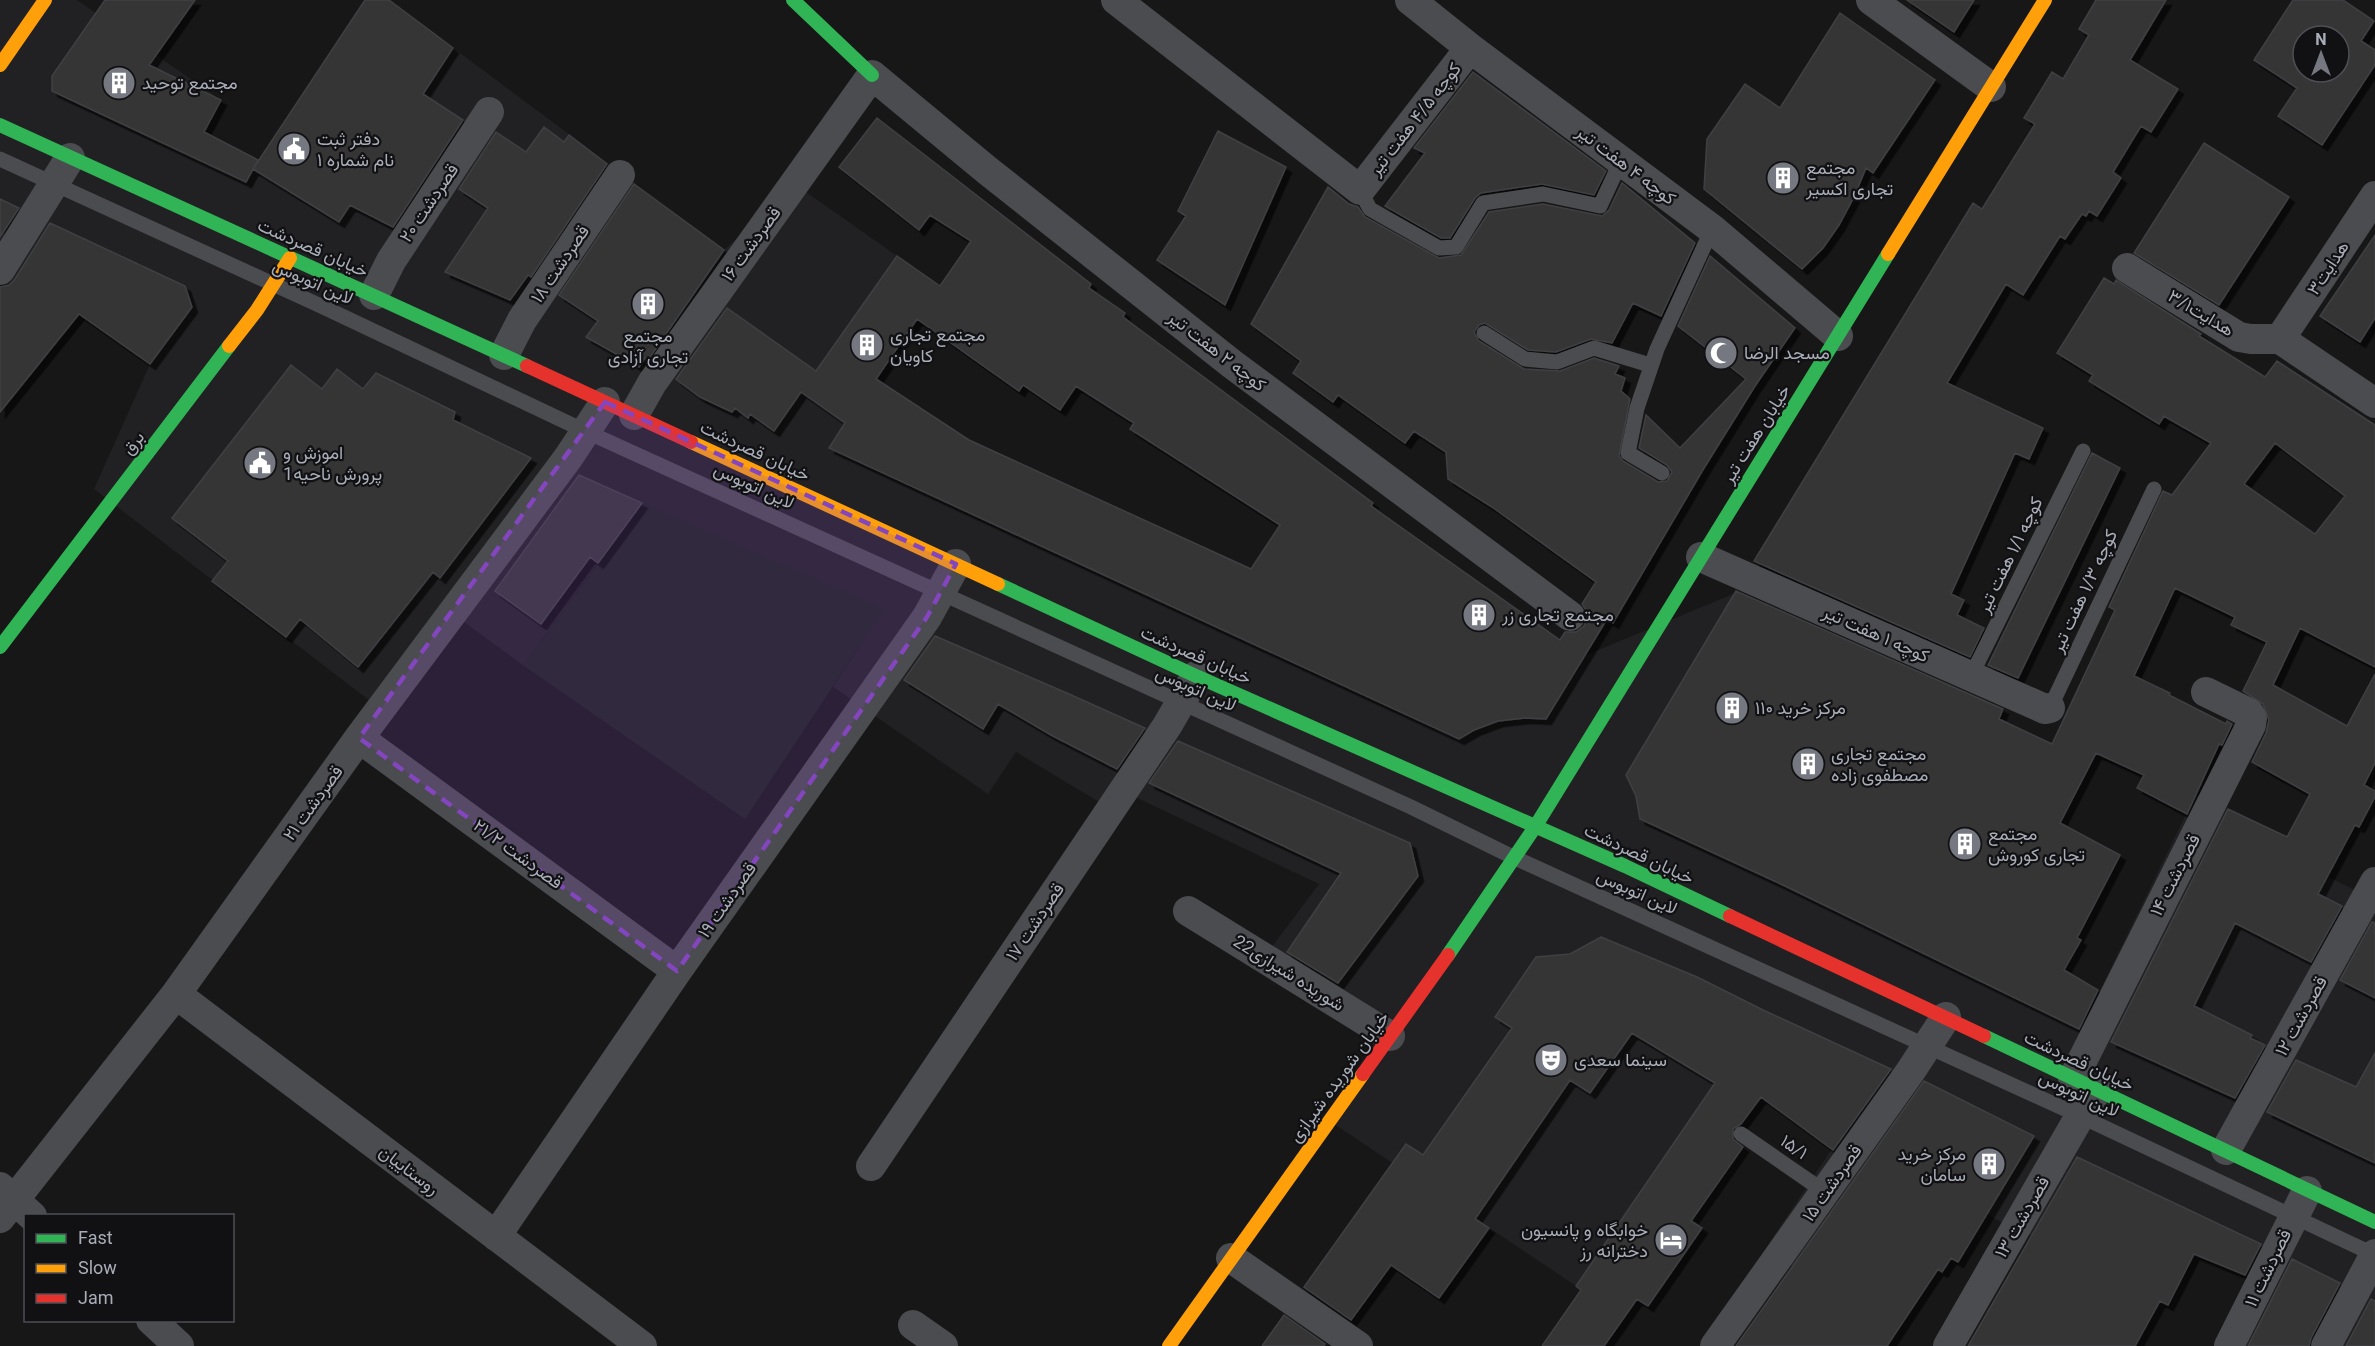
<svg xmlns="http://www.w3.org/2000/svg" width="2375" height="1346" font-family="Roboto,Vazirmatn,sans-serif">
	<defs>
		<filter id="shadow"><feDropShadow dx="5.5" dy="5.5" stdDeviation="0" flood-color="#0009"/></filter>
	</defs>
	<rect width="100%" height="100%" fill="#171717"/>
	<path fill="#212123" d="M0 0H77L221 100 204 132 259 160 365 0H389L724 250 796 185 940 286 877 379 969 440 1251 569 1423 544 1584 656 1733 594 2092 762 1996 945 2086 1019 2196 794 2264 827 2278 852 2361 893 2375 895V1346H2237L2248 1276 2194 1254 2086 1261 2003 1223 1922 1181 1856 1310 1766 1248 1857 1111 1751 1034 1709 1091 1576 1286 1325 1118 1382 1032 1265 956 1319 884 1114 787 1104 805 1016 752 988 794 833 687 883 609 598 563 524 666 450 612 383 711 94 489 150 364 79 314 0 300 13 280 0 274Z"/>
	<path fill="#1d241e" d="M642 503 884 609 745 819 524 666Z"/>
	<path fill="#353536" stroke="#3f4043" stroke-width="1.5" fill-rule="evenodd" filter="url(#shadow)" d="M105 0H195L149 65 221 100 204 132 258 160 246 182 52 91V76Z
		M365 0H389L453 48 423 94 463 120 393 227 350 205 339 222 253 169Z
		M1907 0H1974L1954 32Z
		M2096 0H2166L2130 60 2178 89 2151 132 2141 126 2113 172 2121 178 2097 216 2089 211 2086 216 2082 214 2065 239 2060 236 2023 295 2006 284 1947 383 2043 428 2029 459 2015 453 1951 594 1964 600 1957 615 1984 628 1970 657 1754 561 1973 203 1982 209 2035 124 2024 118 2052 72 2063 79 2089 35 2079 29Z
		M2293 0H2343L2374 21 2361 41 2375 50V65L2322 145 2278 116 2297 88 2254 60ZM2303 36H2339V72H2303Z
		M1840 13 1935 80 1873 173 1866 168 1854 197 1839 225 1823 248 1802 269 1704 189 1707 139 1745 84 1780 108Z
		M1473 72 1606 171 1594 195 1542 184 1481 193 1475 198 1450 238H1441L1385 206 1425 153 1414 148Z
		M877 118 1091 284 1089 288 1125 313 1123 317 1373 503 1371 506 1560 640 1565 632H1576L1584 626 1587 617 1586 610 1582 604 1596 582 1492 507 1448 479 1446 452 1414 431 1405 443 1338 395 1333 402 1293 373 1301 361 1251 324 1328 187 1349 204 1358 207 1365 217 1439 258 1461 255 1489 212 1543 204 1602 216 1609 210 1622 183 1695 243 1661 316 1633 303 1612 343 1591 339 1556 352 1528 350 1485 323 1479 325 1474 332 1479 341 1524 369 1560 371 1594 358 1619 366 1615 374 1625 378 1621 391 1630 399 1619 456 1623 461 1658 482 1667 481 1672 472 1667 465 1639 448 1646 415 1680 448 1746 379 1678 326 1710 256 1795 328 1755 386 1704 468 1613 623 1607 619 1546 719 1525 718 1498 721 1474 730 1459 739 829 448 845 423 801 392 774 431 750 414 748 418 735 408 732 412 700 397 676 379 727 308 816 371 897 256 940 286 971 241 930 215 919 230 839 167ZM917 319 1019 391 1023 385 1060 410 1076 386 1134 423 1130 429 1280 525 1251 569 969 440 876 379Z
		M544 127 564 142 569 135 607 164 531 277 528 275 510 300 445 272 488 208 459 189 496 132 526 152Z
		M1218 131 1286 167 1225 305 1157 260 1186 216 1178 211Z
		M2204 143 2289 197 2219 305 2134 253Z
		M634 184 724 250 648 360 645 358 639 367 586 337 598 321 559 295Z
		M0 199 19 208 0 237Z
		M50 223 185 286 192 307 150 364 79 314 0 412V287L9 285 15 279Z
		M2375 235V318L2360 342 2320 316Z
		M2104 278 2114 284 2116 280 2201 334 2199 336 2265 377 2277 361 2375 425V667L2300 628 2273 685 2347 726 2375 674V763L2364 785 2375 791V797L2359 827 2355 825 2318 894 2342 906 2311 962 2235 923 2194 1006 2252 1035 2250 1038 2265 1045 2235 1098 2111 1042 2228 809 2287 837 2310 794 2252 762 2266 733 2269 720 2263 704 2243 691 2267 642 2231 625 2235 617 2175 588 2134 676 2170 693 2169 695 2226 724 2227 721 2232 724 2222 745 2219 744 2187 814 2137 788 2144 775 2096 753 2060 823 2120 855 2077 938 2081 940 2064 970 2098 990 2079 1029 1785 886 1640 819 1636 796 1626 775 1736 591 2003 709 1999 719 2052 744 2115 610 2109 607 2163 491 2172 495 2211 443 2164 416 2159 424 2089 381 2093 375 2057 353ZM2275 443 2345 496 2315 534 2244 484Z
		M291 365 322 389 337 369 363 389 376 373 455 412 453 420 531 458 440 578 433 572 358 667 300 619 286 637 212 581 228 561 172 518Z
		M2092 453 2120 468 2018 678 1988 665Z
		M579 475 642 503 598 563 590 557 541 624 495 591Z
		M935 636 1069 694 1145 728 1117 769 1051 735 998 704 983 729 904 680Z
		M1178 741 1410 843 1418 876 1338 983 1287 952 1341 873 1149 783Z
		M2372 922 2375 923V998L2340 980Z
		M1601 937 1697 977 1763 1010 1891 1069 1833 1150 1761 1097 1741 1124 1733 1129V1139L1743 1147 1691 1221 1702 1228 1648 1306 1637 1299 1604 1346H1542L1581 1290 1576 1286 1715 1083 1632 1033 1590 1093 1570 1080 1475 1219 1489 1228 1439 1298 1391 1265 1351 1320 1304 1287 1406 1144 1423 1155 1512 1028 1495 1017 1536 957 1570 954Z
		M2375 1053V1163L2267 1112 2296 1060 2356 1087Z
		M1924 1081 2034 1136 1958 1262 1951 1258 1942 1272 1938 1269 1887 1346H1736Z
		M2077 1157 2261 1244 2245 1275 2194 1254 2168 1305 2160 1301 2135 1346H1968Z
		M2292 1259 2340 1283 2311 1338 2309 1346H2248Z
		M2371 1299 2375 1301V1346H2346Z
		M1284 1315 1325 1344 1324 1346H1262Z"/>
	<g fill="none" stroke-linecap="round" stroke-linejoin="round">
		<path stroke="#4b4c50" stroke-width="15" d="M0 159 321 306 585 431 1411 807 1515 858 2080 1116 2375 1255
			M1360 190 1370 209 1439 248 1456 247 1483 203 1543 194 1600 206 1621 161
			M1484 333 1525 359 1557 362 1594 348 1650 365
			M1662 473 1628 453 1637 408 1657 349 1712 229
			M1971 676 2083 451
			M2050 708 2154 489
			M1741 1134 1825 1192"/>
		<path stroke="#4b4c50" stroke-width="30" d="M1116 0 1360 190 1470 48
			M1410 0 1470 48 1712 229 1838 336
			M1871 0 1991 87
			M2127 268 2239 337 2251 339H2280
			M0 270 70 158
			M374 295 391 261 489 112
			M2280 339 2375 196
			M2280 339 2375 403
			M504 355 522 320 620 175
			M634 415 652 383 872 75 988 171 1232 364 1570 616
			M1701 557 2045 709 2050 708
			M359 738 677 971
			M1188 911 1390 1036
			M176 994 642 1346
			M2073 1079 2251 725 2252 718 2249 713 2206 692
			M2226 1150 2375 882
			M871 1166 1167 726 1196 676
			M0 1187 32 1216
			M0 1218 176 994 359 738 568 458 605 402
			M496 1236 677 971 927 617 956 564
			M1231 1258 1358 1346
			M151 1320 179 1346
			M913 1325 943 1346
			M1715 1346 1910 1072 1946 1017
			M1948 1346 2080 1116 2097 1090
			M2229 1346 2307 1191
			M2326 1346 2375 1254"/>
		<path stroke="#30b455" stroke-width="14" d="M793 0 872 75
			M0 125 527 366
			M998 584 1196 676 1625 866 1730 916
			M0 647 229 346
			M1448 955 1535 827 1888 254
			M1984 1036 2375 1222"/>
		<path stroke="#ff9f0a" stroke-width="14" d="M0 65 45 0
			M1888 254 2045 0
			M229 346 257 310 290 258
			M691 442 998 584
			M1169 1346 1363 1074"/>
		<path stroke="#e5322d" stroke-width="14" d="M527 366 691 442
			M1730 916 1984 1036
			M1363 1074 1448 955"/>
	</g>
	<path fill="#8446be" fill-opacity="0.2" stroke="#8446be" stroke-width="4.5" stroke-dasharray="12 8" stroke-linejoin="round" d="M605 402 956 564 927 617 677 971 359 738Z"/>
	<defs>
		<g id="building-disc" transform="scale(1.725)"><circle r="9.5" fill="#757880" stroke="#111113"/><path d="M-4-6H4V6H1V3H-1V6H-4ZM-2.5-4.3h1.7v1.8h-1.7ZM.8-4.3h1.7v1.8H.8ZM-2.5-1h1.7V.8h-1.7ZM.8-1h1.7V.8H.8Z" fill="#fff"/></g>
		<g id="civic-disc" transform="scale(1.725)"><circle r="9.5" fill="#757880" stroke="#111113"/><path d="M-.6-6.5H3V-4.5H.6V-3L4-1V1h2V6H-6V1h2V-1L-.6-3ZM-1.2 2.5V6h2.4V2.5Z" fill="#fff"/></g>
		<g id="mosque-disc" transform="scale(1.725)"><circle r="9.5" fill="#757880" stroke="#111113"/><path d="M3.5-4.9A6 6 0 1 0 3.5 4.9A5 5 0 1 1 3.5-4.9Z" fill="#fff"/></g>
		<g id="theatre-disc" transform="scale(1.725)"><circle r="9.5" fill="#757880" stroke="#111113"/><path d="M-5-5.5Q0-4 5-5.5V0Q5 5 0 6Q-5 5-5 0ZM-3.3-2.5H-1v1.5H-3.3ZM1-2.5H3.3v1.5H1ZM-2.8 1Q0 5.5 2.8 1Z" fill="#fff"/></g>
		<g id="hotel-disc" transform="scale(1.725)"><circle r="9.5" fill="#757880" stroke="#111113"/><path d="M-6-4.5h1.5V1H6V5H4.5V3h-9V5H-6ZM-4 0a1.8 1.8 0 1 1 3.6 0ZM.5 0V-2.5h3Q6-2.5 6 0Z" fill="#fff"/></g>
	</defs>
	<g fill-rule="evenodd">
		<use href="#building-disc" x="119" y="83"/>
		<use href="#civic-disc" x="294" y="149"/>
		<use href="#building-disc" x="1783" y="178"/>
		<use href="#building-disc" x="648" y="304"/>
		<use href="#building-disc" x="867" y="345"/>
		<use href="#mosque-disc" x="1721" y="353"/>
		<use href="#civic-disc" x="260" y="463"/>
		<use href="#building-disc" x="1479" y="615"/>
		<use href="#building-disc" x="1732" y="708"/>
		<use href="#building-disc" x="1808" y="764"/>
		<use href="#building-disc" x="1965" y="844"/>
		<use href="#theatre-disc" x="1551" y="1060"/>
		<use href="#building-disc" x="1989" y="1164"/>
		<use href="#hotel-disc" x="1671" y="1240"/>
	</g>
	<g text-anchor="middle" stroke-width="4.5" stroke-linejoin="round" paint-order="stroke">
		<g font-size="18" fill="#a8adb8" stroke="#111113" text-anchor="start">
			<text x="142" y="89">مجتمع توحید</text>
			<text x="317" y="145">دفتر ثبت<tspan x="317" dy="21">نام شماره ١</tspan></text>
			<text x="1806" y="174">مجتمع<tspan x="1806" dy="21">تجاری اکسیر</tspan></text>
			<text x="890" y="341">مجتمع تجاری<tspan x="890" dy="21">کاویان</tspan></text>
			<text x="648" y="342" text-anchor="middle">مجتمع<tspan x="648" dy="21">تجاری آزادی</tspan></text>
			<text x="1744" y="359">مسجد الرضا</text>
			<text x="283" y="459">اموزش و<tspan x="283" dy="21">پرورش ناحیه1</tspan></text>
			<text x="1502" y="621">مجتمع تجاری زر</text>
			<text x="1755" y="714">مرکز خرید ۱۱۰</text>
			<text x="1831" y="760">مجتمع تجاری<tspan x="1831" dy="21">مصطفوی زاده</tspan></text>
			<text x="1988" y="840">مجتمع<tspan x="1988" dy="21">تجاری کوروش</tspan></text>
			<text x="1574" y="1066">سینما سعدی</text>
			<text x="1966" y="1160" text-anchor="end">مرکز خرید<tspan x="1966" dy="21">سامان</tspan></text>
			<text x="1648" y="1236" text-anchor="end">خوابگاه و پانسیون<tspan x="1648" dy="21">دخترانه رز</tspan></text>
		</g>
		<g font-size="18" fill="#a8adb8" stroke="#111113">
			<text transform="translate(1415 119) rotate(-52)" y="6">کوچه ۴/۵ هفت تیر</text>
			<text transform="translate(1626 165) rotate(37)" y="6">کوچه ۴ هفت تیر</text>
			<text transform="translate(429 203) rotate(-56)" y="6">قصردشت ۲۰</text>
			<text transform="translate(751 244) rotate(-54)" y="6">قصردشت ۱۶</text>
			<text transform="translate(313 248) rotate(24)" y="6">خیابان قصردشت</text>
			<text transform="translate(560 264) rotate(-56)" y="6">قصردشت ۱۸</text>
			<text transform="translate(2328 268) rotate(-57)" y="6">هدایت۳</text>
			<text transform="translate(313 282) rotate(24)" y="6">لاین اتوبوس</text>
			<text transform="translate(2201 313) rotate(31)" y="6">هدایت۳/۱</text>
			<text transform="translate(1217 351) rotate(38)" y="6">کوچه ۲ هفت تیر</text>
			<text transform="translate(1756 434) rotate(-58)" y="6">خیابان هفت تیر</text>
			<text transform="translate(133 443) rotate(-53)" y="6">برق</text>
			<text transform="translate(755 451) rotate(25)" y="6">خیابان قصردشت</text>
			<text transform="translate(754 486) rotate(25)" y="6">لاین اتوبوس</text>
			<text transform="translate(2010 555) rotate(-64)" y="6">کوچه ۱/۱ هفت تیر</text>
			<text transform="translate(2084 591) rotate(-65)" y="6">کوچه ۱/۳ هفت تیر</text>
			<text transform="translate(1876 634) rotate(24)" y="6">کوچه ۱ هفت تیر</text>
			<text transform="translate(1196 655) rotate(24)" y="6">خیابان قصردشت</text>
			<text transform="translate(1196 689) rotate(24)" y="6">لاین اتوبوس</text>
			<text transform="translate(313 803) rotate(-54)" y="6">قصردشت ۲۱</text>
			<text transform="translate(518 854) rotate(36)" y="6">قصردشت ۲۱/۲</text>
			<text transform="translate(1639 854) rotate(25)" y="6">خیابان قصردشت</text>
			<text transform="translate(2175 875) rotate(-63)" y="6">قصردشت ۱۴</text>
			<text transform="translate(1637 892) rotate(24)" y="6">لاین اتوبوس</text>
			<text transform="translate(727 900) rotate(-55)" y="6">قصردشت ۱۹</text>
			<text transform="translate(1035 922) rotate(-56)" y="6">قصردشت ۱۷</text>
			<text transform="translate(1289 973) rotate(32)" y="6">22شوریده شیرازی</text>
			<text transform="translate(2301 1016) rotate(-61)" y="6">قصردشت ۱۲</text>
			<text transform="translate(2079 1061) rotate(25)" y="6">خیابان قصردشت</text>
			<text transform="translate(1339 1077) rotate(-54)" y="6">خیابان شوریده شیرازی</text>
			<text transform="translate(2079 1094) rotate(25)" y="6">لاین اتوبوس</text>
			<text transform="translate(1794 1147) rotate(35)" y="6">۱۵/۱</text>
			<text transform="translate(409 1170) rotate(37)" y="6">روستاییان</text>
			<text transform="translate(1832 1183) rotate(-55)" y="6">قصردشت ۱۵</text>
			<text transform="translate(2022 1217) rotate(-60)" y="6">قصردشت ۱۳</text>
			<text transform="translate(2268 1268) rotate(-64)" y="6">قصردشت ۱۱</text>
		</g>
	</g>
	<rect x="24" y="1214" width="210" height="108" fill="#111113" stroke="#4d4f55" stroke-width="1.5"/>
	<rect x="36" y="1234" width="30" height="9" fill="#30b455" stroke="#4d4f55" stroke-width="1.5"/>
	<text x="78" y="1244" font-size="18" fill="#a8adb8">Fast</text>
	<rect x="36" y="1264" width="30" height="9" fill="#ff9f0a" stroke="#4d4f55" stroke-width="1.5"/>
	<text x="78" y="1274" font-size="18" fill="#a8adb8">Slow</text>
	<rect x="36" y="1294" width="30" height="9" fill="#e5322d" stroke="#4d4f55" stroke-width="1.5"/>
	<text x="78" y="1304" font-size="18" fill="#a8adb8">Jam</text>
	<g transform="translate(2321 54)"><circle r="28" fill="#111113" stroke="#4d4f55" stroke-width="1.5"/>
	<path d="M0-4.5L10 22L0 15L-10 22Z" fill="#757880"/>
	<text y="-9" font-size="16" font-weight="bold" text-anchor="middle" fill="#a8adb8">N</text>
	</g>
</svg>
